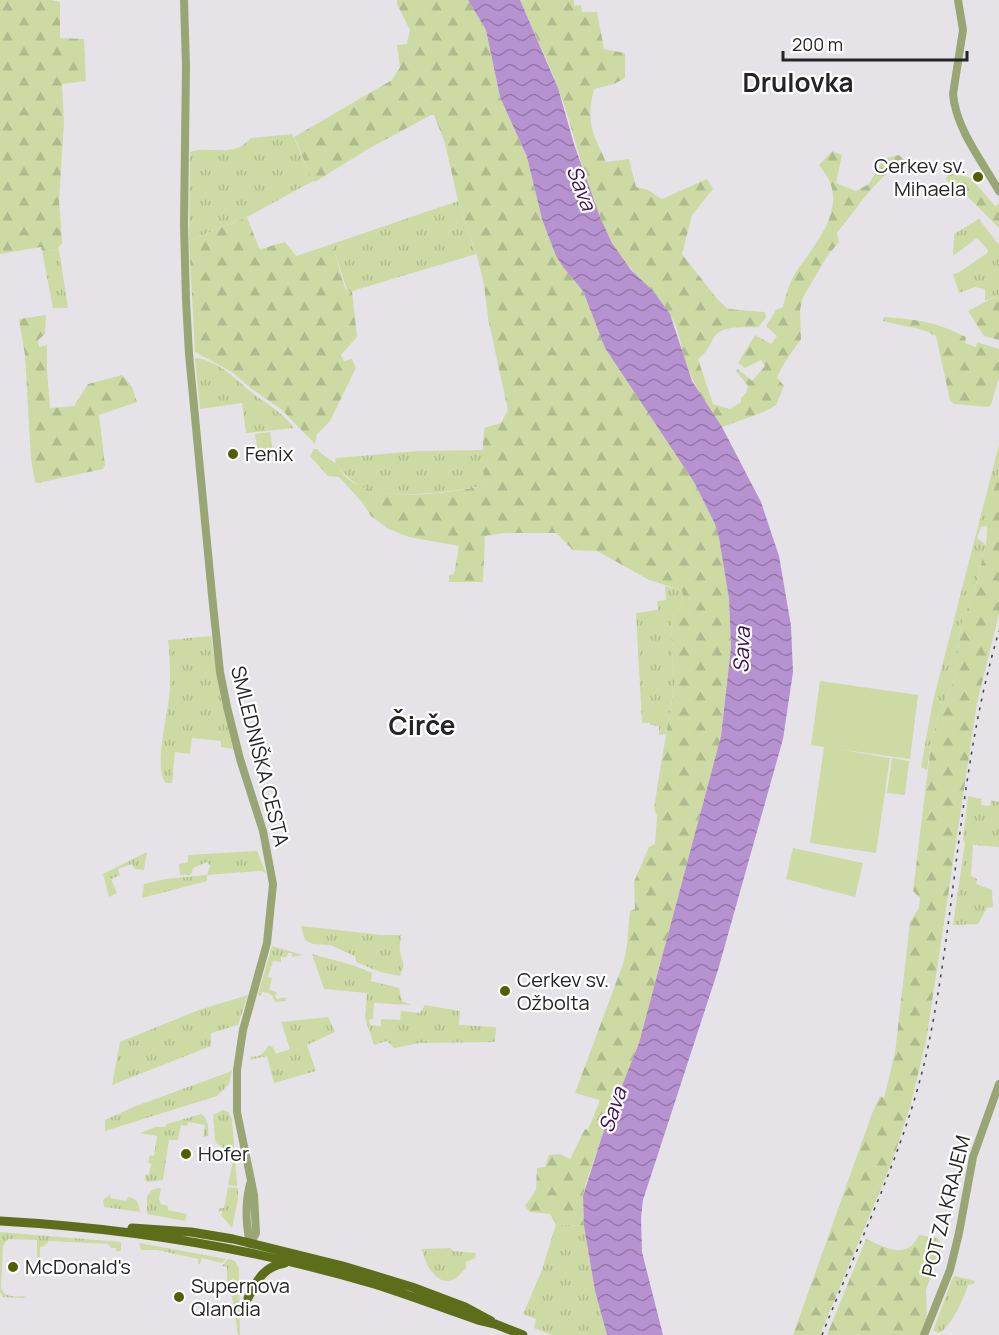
<svg xmlns="http://www.w3.org/2000/svg" width="999" height="1335" font-family="Manrope,sans-serif">
	<defs>
		<pattern id="grass-tufts" width="24" height="20" patternUnits="userSpaceOnUse" patternTransform="scale(1.5)"><rect width="24" height="20" fill="#cddaa4"/><path d="M3 7l-1-3M5 7V3M7 7l1-3M15 17l-1-3M17 17v-4M19 17l1-3" fill="none" stroke="#b0bb8d"/></pattern>
		<pattern id="forest-firs" width="22" height="20" patternUnits="userSpaceOnUse" patternTransform="scale(1.5)"><rect width="22" height="20" fill="#cddaa4"/><path d="M5 1l3.5 6h-7zM16 11l3.5 6h-7z" fill="#b0bb8d"/></pattern>
		<pattern id="water-waves" width="16" height="10" patternUnits="userSpaceOnUse" patternTransform="scale(1.5)"><rect width="16" height="10" fill="#b792d0"/><path d="M0 5q4-4 8 0t8 0" fill="none" stroke="#9577a9"/></pattern>
	</defs>
	<rect width="100%" height="100%" fill="#e6e3e8"/>
	<path fill="url(#grass-tufts)" d="M292 134 313 181 249 216 189 241 190 152C212 145 233 159 251 138Z
		M458 201 476 254 349 292 347 290 332 244Z
		M979 219 999 245V295L985 301V289L975 287 959 293 953 274 958 273 987 253 988 250 977 238 953 256 954 234Z
		M59 250 68 308H53L42 251Z
		M195 358C219 360 237 381 255 395 269 405 283 413 294 428L246 433 242 403 200 409Z
		M999 445V470L988 526 981 527 977 538 986 545 973 595 961 625 955 677 938 717 931 744 927 770 921 767 933 701Z
		M483 450 485 484 484 486C453 491 401 499 372 491 356 487 345 475 335 463L336 458 418 451Z
		M665 586 681 590 683 594 682 605 674 614 670 632 673 647 672 666 675 682 666 734 659 735V726L650 725V723H642L636 613 658 610 657 601 666 600Z
		M211 636 221 699 233 749 221 747V741L192 738 190 754 175 752 172 783H166C152 769 170 707 170 687 170 673 170 654 168 640Z
		M968 796 982 799 981 805 990 806 991 800 999 802V847L973 845 971 876 977 879 976 884 992 890 993 907 987 908 978 924 953 925 965 843 963 839Z
		M257 851 266 873 261 871 207 875V881L142 898 144 884 165 879 207 875 210 866 207 862 193 868 191 875H180L179 864 188 862V855Z
		M147 852 144 870 135 869 132 864 118 869 120 875 111 879 117 893 109 897 103 874Z
		M301 926 382 935H401C401 940 399 946 400 951 402 963 406 963 400 976L380 972 356 962 355 956 330 945 313 944 305 940Z
		M272 946 303 955 292 957V953H288L287 957H281V962L273 961 268 977 272 978 269 989 277 993 275 996 277 999 285 997 286 1001 275 1002C273 994 270 993 262 992L261 996 258 994Z
		M312 954 352 965 372 973 371 981 399 988 402 1001 411 1005 374 1003 373 1019 369 1020 370 1025 381 1026V1019L400 1020 401 1011 420 1013 425 1005 460 1011 459 1025 496 1027 495 1042 420 1043 394 1048 387 1041 374 1045 365 1018 367 993 324 989Z
		M248 995 238 1025 211 1033V1046L112 1085 120 1042 199 1010Z
		M328 1017 335 1032 307 1045 316 1071 274 1083 267 1056 250 1060 251 1056C260 1058 264 1053 268 1046H272L276 1054 290 1049 281 1022Z
		M232 1071 229 1084 217 1096 105 1131V1120L136 1106Z
		M223 1110 228 1112 232 1119 237 1186 228 1185 233 1161 228 1160 227 1150 216 1143C214 1138 214 1122 213 1115Z
		M201 1114C208 1119 209 1127 208 1136L203 1137 205 1125 188 1122 187 1126 181 1125 178 1140H169L163 1180 148 1182 145 1180V1174L149 1175 151 1164 148 1163 150 1155 154 1156 157 1136 140 1133 156 1127H165L167 1124Z
		M228 1187 238 1188V1200L232 1228 220 1214H222V1211L218 1212 220 1208H224Z
		M157 1188H161L159 1199 161 1204 168 1206V1210L187 1214 185 1221 147 1214V1196L152 1190Z
		M111 1194 110 1198 126 1201 128 1197C137 1199 139 1202 140 1212L104 1207 103 1200Z
		M556 1224 584 1226 595 1291 607 1335H552L534 1328 536 1319 523 1314 542 1270Z
		M0 1232 121 1242V1251H116V1248H111L108 1244 49 1241 44 1246 40 1247V1261H37V1240L8 1239 3 1246 1 1287C4 1299 16 1296 25 1296L24 1298 3 1297 0 1292Z
		M139 1243 145 1244 226 1259 222 1263 202 1258 200 1264H198V1259L157 1250H141Z
		M450 1248 453 1251 476 1253 475 1258 466 1262V1268C463 1271 459 1276 456 1278 438 1290 424 1263 422 1249Z
		M228 1259 235 1261 239 1268 240 1335H238C235 1321 236 1305 230 1293L227 1292V1267L222 1266Z
		M955 1276 975 1281 974 1284 968 1285C964 1298 952 1326 939 1333L933 1331 953 1277Z"/>
	<path fill="url(#forest-firs)" d="M0 0H51L60 2V38L84 39 86 81 62 84 64 123 59 200 62 244 58 247 59 250 42 251 41 247 0 254Z
		M397 0H468L486 30 500 97 527 157 542 219 557 256 583 291 605 348 694 482 715 524 719 538 729 599 731 647 721 736 639 1043 602 1136 585 1186 583 1196 584 1226 556 1224 550 1214 530 1212 525 1206 536 1190 537 1168 545 1167 549 1155 560 1154 570 1159 585 1129 588 1130 600 1100 575 1093 623 964C628 947 628 929 630 911L635 909 634 882 649 847 655 844 657 816 654 809 658 782 675 682 672 666 673 647 670 632 674 614 682 605 683 594 681 590 649 580 597 551 573 550 556 533H505L485 536 483 582H449V575L454 574 459 546 409 537 389 529 371 516 361 501 339 477 328 476 310 456 314 449H317C323 456 329 458 335 463 340 467 342 474 347 478 380 505 445 493 483 486L485 484 482 461 484 428 501 423 508 410 488 318 484 285 478 259 458 201 445 143 434 115H431L368 149 315 182 313 181 294 137 392 80 400 67 397 45 407 44 410 30 397 4Z
		M520 0H574V6L581 5 582 12H597L604 49 625 53V78L614 84 594 89C586 123 592 131 606 162L629 159 636 187 648 190 662 199 707 179 713 189 692 215 682 254 718 300 728 309 765 312 766 318 758 327C742 328 721 324 713 339 708 348 706 353 698 359L713 404 730 409 741 402V398L746 393 748 386 736 371 738 369 752 381 765 366 761 360 745 368 738 363 755 335 771 344 777 336 766 326 776 310 783 307C786 295 789 283 796 272 812 248 841 217 831 185 829 178 823 171 819 165L832 151 842 155 836 183 856 191 869 184 883 159 899 155 904 160C876 178 858 207 837 233L839 242 828 255 803 297 800 310 801 339 785 362 777 377 784 386 776 405 764 412 722 427C709 407 694 387 686 364 681 350 680 333 673 320 658 290 627 272 612 242 586 194 577 139 558 88 547 58 532 29 520 0Z
		M948 172 971 178 995 206 999 204V228L969 198 946 180Z
		M247 217 259 248 261 249 285 242 296 256 332 244 345 288 348 292 352 291 357 337 341 355 344 361 352 359 356 368 330 421 317 434 315 444 281 409 252 389 232 372 195 352 189 241Z
		M999 295V340L984 336 968 311Z
		M46 315 45 334 38 340 39 347 47 345V370L50 408 74 406 88 384 122 375 132 387 137 402 99 415 105 465 103 469 38 483 35 482 31 459 25 355 19 319Z
		M884 317C919 320 934 321 966 337L965 343 976 347 977 342 999 349V377L991 405 988 407 954 404 950 400 936 336C921 327 900 326 883 321Z
		M999 470V614L977 703 926 1042 910 1107 893 1159 820 1335H793L873 1111 880 1096 884 1098 895 1053 910 922 919 908 920 898 913 891 931 744 938 717 955 677 961 625 973 595 986 545 988 515Z
		M919 1235 938 1238 940 1241 941 1248 926 1290 927 1317 920 1335H827L866 1239C885 1247 907 1261 919 1235Z"/>
	<path fill="#cddaa4" d="M270 432 274 457 259 459 255 434Z
		M820 681 918 695 910 759 837 749 890 758 876 853 810 843 824 747 811 745Z
		M892 758 909 761 905 795 887 793Z
		M793 848 863 863 855 897 786 879Z"/>
	<path fill="url(#water-waves)" d="M468 0H520L558 88 574 144 600 217 612 243 631 270 654 292 670 314 692 381 722 427 761 502 779 556 791 626 793 672 783 739 718 970 643 1200 641 1218 642 1252 663 1335H607L595 1291 584 1226 583 1196 602 1136 639 1043 721 736 731 647 729 599 719 538 715 524 694 482 605 348 583 291 564 268 556 256 542 219 527 157 500 97 486 30Z"/>
	<g fill="none" stroke-linecap="round" stroke-linejoin="round">
		<path stroke="#99a573" stroke-width="8" d="M184 0 186 66 184 225 186 300 189 354 212 595 220 672 227 707 240 759 263 831 273 884 267 943 243 1030 237 1070V1112L254 1195 256 1233 250 1244
			M958 0 963 30 953 94C956 129 982 161 999 191
			M250 1244C246 1225 245 1203 250 1184
			M924 1335 950 1270 959 1233 973 1157 999 1084"/>
		<path stroke="#5e6d19" stroke-width="9" d="M0 1221C126 1228 253 1248 374 1284 409 1295 443 1308 478 1320L495 1324 523 1335
			M132 1228 191 1232 233 1239 343 1266 412 1287 465 1307 491 1321
			M248 1298C258 1279 263 1267 285 1263"/>
		<path stroke="#444245" stroke-width="1.5" stroke-dasharray="3 6" stroke-linecap="butt" d="M822 1335C860 1238 908 1145 929 1042 957 906 959 765 999 631"/>
	</g>
	<g fill="#525f00" stroke="#fff" stroke-width="2">
		<circle cx="978" cy="177" r="6"/>
		<circle cx="233" cy="454" r="6"/>
		<circle cx="505" cy="991" r="6"/>
		<circle cx="186" cy="1154" r="6"/>
		<circle cx="13" cy="1267" r="6"/>
		<circle cx="179" cy="1297" r="6"/>
	</g>
	<g text-anchor="middle" stroke-width="4.5" stroke-linejoin="round" paint-order="stroke">
		<g font-size="20" fill="#252426" stroke="#fff" text-anchor="start">
			<text x="966" y="173" text-anchor="end">Cerkev sv.<tspan x="966" dy="23">Mihaela</tspan></text>
			<text x="245" y="461">Fenix</text>
			<text x="517" y="987">Cerkev sv.<tspan x="517" dy="23">Ožbolta</tspan></text>
			<text x="198" y="1161">Hofer</text>
			<text x="25" y="1274">McDonald's</text>
			<text x="191" y="1293">Supernova<tspan x="191" dy="23">Qlandia</tspan></text>
		</g>
		<g font-size="20" fill="#252426" stroke="#fff">
			<text transform="translate(260 756) rotate(76)" y="7">SMLEDNIŠKA CESTA</text>
			<text transform="translate(946 1206) rotate(-76)" y="7">POT ZA KRAJEM</text>
		</g>
		<g font-size="21" font-style="italic" fill="#41105a" stroke="#fff">
			<text transform="translate(581 188) rotate(69)" y="7">Sava</text>
			<text transform="translate(742 650) rotate(-88)" y="7">Sava</text>
			<text transform="translate(613 1110) rotate(-71)" y="7">Sava</text>
		</g>
		<g font-size="26" font-weight="bold" fill="#252426" stroke="#fff">
			<text x="798" y="92">Drulovka</text>
			<text x="422" y="735">Čirče</text>
		</g>
	</g>
	<path d="M783 51v9h184v-9" fill="none" stroke="#252426" stroke-width="3"/>
	<text x="792" y="51" font-size="18" fill="#252426" stroke="#ffffff" stroke-width="4.5" paint-order="stroke">200 m</text>
</svg>
